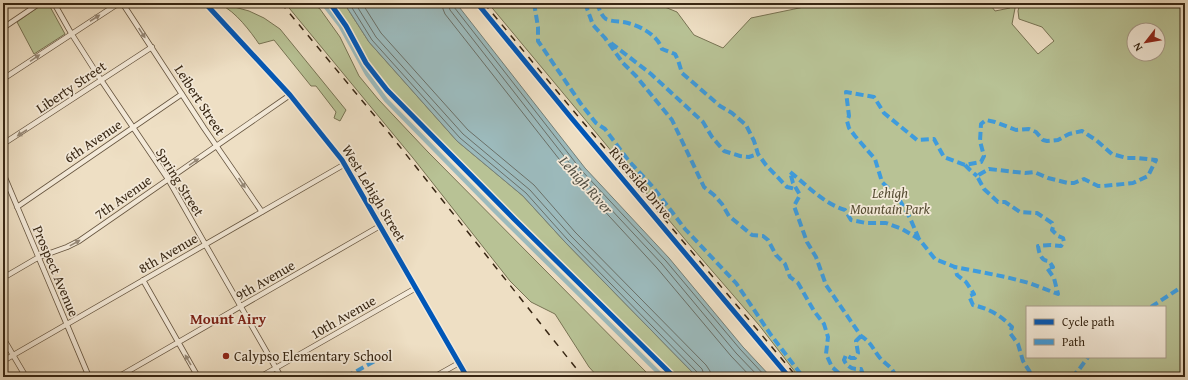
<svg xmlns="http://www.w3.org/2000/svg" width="1188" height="380" font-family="'Gentium Book Plus',serif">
	<rect width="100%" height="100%" fill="#eedfc4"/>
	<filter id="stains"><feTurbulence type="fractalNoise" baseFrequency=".005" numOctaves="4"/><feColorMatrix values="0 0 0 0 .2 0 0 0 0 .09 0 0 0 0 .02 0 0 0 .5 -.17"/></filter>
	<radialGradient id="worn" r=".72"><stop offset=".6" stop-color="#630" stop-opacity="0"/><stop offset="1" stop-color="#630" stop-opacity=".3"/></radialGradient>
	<path fill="#b8c295" stroke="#787454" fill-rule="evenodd" d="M44 3H48L65 34 34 54 17 22Z
		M220 3 249 11 264 18 280 29 346 110 340 121 334 118 336 112 316 86H311L274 40 259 44C251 32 235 11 221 5Z
		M285 3H312L320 9 340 37 359 76 378 99 428 152 651 377H598L589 367 555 314 531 302 510 281 413 158Z
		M331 3H344L369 42 457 141 523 196 565 242 697 377H675L519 223 392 94 367 63 347 25Z
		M488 3H655L677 12 694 35 723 48 751 18 804 7 807 3H989L995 11 1010 8 1011 3H1016L1012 24 1038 54 1054 41 1042 27 1019 19 1018 11 1020 3H1185V377H799L759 325 688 243ZM1134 30H1158V54H1134ZM1027 307H1165V357H1027Z"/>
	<path fill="#9cbabc" stroke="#747f78" d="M344 3H456L585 168 669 258 743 347 771 377H697L565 242 523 196 457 141 369 42Z"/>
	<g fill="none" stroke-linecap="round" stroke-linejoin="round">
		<path stroke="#6a7068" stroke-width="1" d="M349 3 372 40 460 138 526 193 567 239 698 373 699 377
			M355 3 376 37 463 134 530 190 571 236 702 369 705 377
			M362 3 381 33 468 130 534 185 575 232 706 365 710 371 711 377
			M442 3 443 9 445 14 574 178 657 268 731 356 751 377
			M448 3 450 10 578 174 662 264 736 353 759 377
			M453 3 454 7 582 171 666 261 740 349 766 377"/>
		<path stroke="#9cbabc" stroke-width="4.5" d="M323 3 340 25 367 74 386 100 494 210 663 377"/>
		<g stroke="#65543f" stroke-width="6">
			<path id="street" d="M54 3 71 33 101 80 168 179 281 377
				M205 3 290 95 342 160 467 377
				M477 3 573 120 789 377
				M3 28 40 3
				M3 79 119 3 123 4 204 128 262 212
				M3 144 152 47
				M3 173 89 377
				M3 189 8 186
				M17 207 182 94
				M3 278 39 257 67 247 79 241 290 95
				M143 280 198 377
				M3 338 26 377
				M3 361 345 164
				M118 377 380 226
				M260 377 416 288
				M434 377 459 363"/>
		</g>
		<use href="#street" stroke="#f4ead9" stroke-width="4.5"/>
		<path stroke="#372613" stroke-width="1.5" stroke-dasharray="7 7" stroke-linecap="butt" d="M281 3 389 133 583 377
			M484 3 540 71 797 377"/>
		<path stroke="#3e9cde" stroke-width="4" stroke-dasharray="8 4" stroke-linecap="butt" d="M534 3 538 27V41L581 104 596 123 605 129 628 160 653 187 685 229 736 283 771 335 803 377
			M585 3 593 25 605 38 623 63 636 76 672 120 704 187 714 195 722 204 729 216 752 235 763 236 768 240 776 255 785 264 790 277 798 283 814 311 824 324 828 337 826 354 832 367 843 377
			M597 3C599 8 601 16 606 19 612 22 622 21 628 23 642 27 657 35 662 49L675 54 678 60 682 73 720 106 732 113 746 125 754 141 758 154 766 165 787 187 796 189
			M611 43 651 74 703 122 712 137 724 151 740 156 749 157 758 154
			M965 165 970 170 977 176
			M919 239 910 218 899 199 882 182 875 159 855 136 849 128 847 121 849 116 846 92 874 97 884 113 917 140 934 139 944 157 965 165 981 162 984 156 980 141 981 124 986 120 995 122 1016 130 1029 129 1036 132 1043 140 1047 141 1058 140 1069 134 1082 131 1096 140 1112 154 1127 158H1138L1156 160 1148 176 1133 183 1103 186H1098L1084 179 1074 183H1068L1048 178 1034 172 1025 173 989 169 977 176 984 189 998 202H1005L1020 212 1037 213 1052 223 1053 227 1052 230 1058 236 1063 238 1064 242 1061 246 1051 245 1038 246C1039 253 1041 261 1049 261L1053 267 1047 268 1054 278 1058 294 1029 283 1006 277 955 267
			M1151 307 1180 288 1185 286
			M861 336 856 341 858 353 855 358H851L846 355 844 360C847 367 853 370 861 369L864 377
			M346 377 391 352
			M896 377C892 366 887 366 880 358 872 348 872 343 861 336L826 285 816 257 807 242 794 206 800 195 793 183 790 172C808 186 823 203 845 210L851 220 866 223H886L902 229 919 239 935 259 955 267 957 275 966 282 974 294 969 296 973 305C990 309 1000 315 1012 327L1010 333 1018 344 1023 361 1033 377
			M1071 377 1078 371 1088 357"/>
		<g stroke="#f4ead9" stroke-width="8">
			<path id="cycleway" d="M205 3 290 95 342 160 467 377
				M330 3 346 26 366 63 387 90 514 219 674 377
				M477 3 573 120 789 377"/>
		</g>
		<use href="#cycleway" stroke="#0057b8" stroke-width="5"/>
	</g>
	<defs><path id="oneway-solid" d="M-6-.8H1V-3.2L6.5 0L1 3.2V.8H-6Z"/></defs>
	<g fill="#968876">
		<use href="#oneway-solid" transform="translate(95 18) rotate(-33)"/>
		<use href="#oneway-solid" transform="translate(142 33) rotate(57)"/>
		<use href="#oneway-solid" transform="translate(35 58) rotate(-34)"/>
		<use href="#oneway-solid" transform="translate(22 133) rotate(147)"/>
		<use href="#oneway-solid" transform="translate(194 162) rotate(-34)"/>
		<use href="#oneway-solid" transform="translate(242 183) rotate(56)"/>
		<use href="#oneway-solid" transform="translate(75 243) rotate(-29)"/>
		<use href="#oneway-solid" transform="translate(188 360) rotate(-120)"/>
	</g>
	<circle fill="#8f2418" stroke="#f4ead9" stroke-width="1.5" cx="226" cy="356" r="4"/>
	<g text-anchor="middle" stroke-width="3.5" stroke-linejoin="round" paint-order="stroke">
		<g font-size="14" fill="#372613" stroke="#f4ead9">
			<text transform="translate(71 87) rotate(-34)" y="5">Liberty Street</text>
			<text transform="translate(200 100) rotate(57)" y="5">Leibert Street</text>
			<text transform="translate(93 141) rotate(-34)" y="5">6th Avenue</text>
			<text transform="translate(180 182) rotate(58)" y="5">Spring Street</text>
			<text transform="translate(641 183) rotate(50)" y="5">Riverside Drive</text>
			<text transform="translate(374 193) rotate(59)" y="5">West Lehigh Street</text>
			<text transform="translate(123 197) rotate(-35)" y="5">7th Avenue</text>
			<text transform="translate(168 253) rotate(-30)" y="5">8th Avenue</text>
			<text transform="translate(56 271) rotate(67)" y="5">Prospect Avenue</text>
			<text transform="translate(265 280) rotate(-30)" y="5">9th Avenue</text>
			<text transform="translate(343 317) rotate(-30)" y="5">10th Avenue</text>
		</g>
		<g font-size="14" font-style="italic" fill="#574d34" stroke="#f4ead9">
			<text x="890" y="198">Lehigh<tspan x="890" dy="16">Mountain Park</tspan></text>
		</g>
		<g font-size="14" fill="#372613" stroke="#f4ead9" text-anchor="start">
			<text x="234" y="361">Calypso Elementary School</text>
		</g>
		<g font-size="15" font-style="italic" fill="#555246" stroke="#f4ead9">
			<text transform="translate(586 185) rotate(48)" y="5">Lehigh River</text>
		</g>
		<g font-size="15" font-weight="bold" fill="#7a1f14" stroke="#f4ead9">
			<text x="228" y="324">Mount Airy</text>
		</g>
	</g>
	<rect width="1188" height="380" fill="none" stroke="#eedfc4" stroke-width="16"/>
	<rect x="4" y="4" width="1180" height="372" fill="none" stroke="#372613" stroke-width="2"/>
	<rect x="8" y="8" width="1172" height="364" fill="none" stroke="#372613"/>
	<rect x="1026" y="306" width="140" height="52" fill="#f4ead9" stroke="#a89c8a"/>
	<rect x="1034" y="319" width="20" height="6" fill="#0057b8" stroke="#a89c8a"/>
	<text x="1062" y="326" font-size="12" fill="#372613">Cycle path</text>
	<rect x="1034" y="339" width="20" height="6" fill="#3e9cde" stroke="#a89c8a"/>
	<text x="1062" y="346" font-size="12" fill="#372613">Path</text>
	<g transform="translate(1146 42) rotate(239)"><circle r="19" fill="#f4ead9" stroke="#a89c8a"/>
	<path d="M0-3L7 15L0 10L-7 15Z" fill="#8f2418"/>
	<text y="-6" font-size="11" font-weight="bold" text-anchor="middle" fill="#372613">N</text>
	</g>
	<rect width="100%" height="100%" filter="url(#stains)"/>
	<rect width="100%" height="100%" fill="url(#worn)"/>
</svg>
